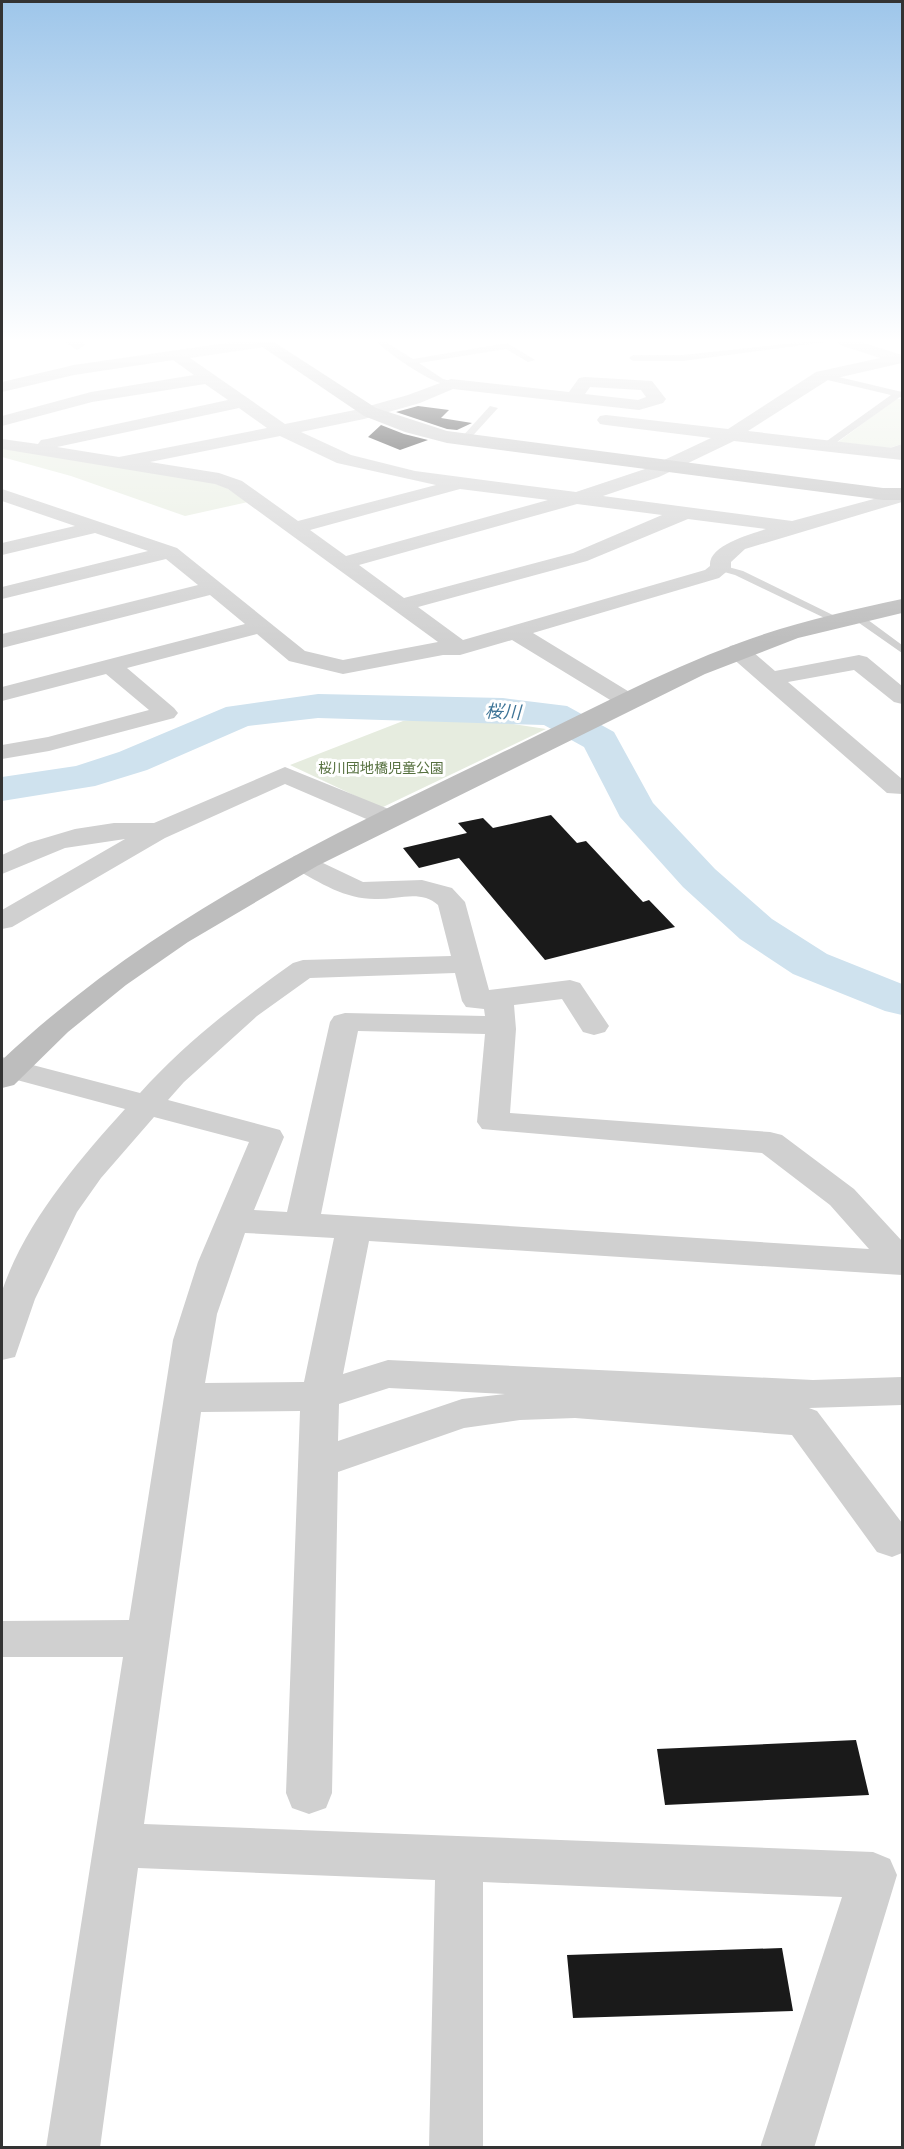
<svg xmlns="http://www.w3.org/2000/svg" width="904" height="2149" font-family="'Archivo Narrow','Noto Sans JP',sans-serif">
	<rect width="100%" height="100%" fill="#fff"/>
	<path fill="#e6ecdf" d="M896 399H902V444L889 448 838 442Z
		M2 448 210 482 225 487 248 502 185 516 71 476 2 457Z
		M430 717 486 720 546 729 381 808 290 765 403 721Z"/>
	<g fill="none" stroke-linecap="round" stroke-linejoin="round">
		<path fill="#cfe2ee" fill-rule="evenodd" d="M318 694 503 698 567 706 614 732 653 803 715 869 772 919 827 954 902 984V1015L885 1011 793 974 740 939 683 887 620 817 584 747 544 725 318 718 248 726 147 770 95 786 2 801V777L76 766 119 752 226 707Z"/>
	</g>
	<path fill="#1a1a1a" d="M418 406 449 410 441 418 472 423 457 430 447 429 396 412Z
		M381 425 404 434 428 440 400 450 368 437Z
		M551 815 577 843 586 841 643 902 649 900 675 927 545 960 459 858 419 868 403 848 467 833 458 823 483 818 493 828Z
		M856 1740 869 1795 665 1805 657 1749Z
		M782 1948 793 2011 573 2018 567 1955Z"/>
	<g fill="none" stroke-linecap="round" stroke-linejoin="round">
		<path fill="#d0d0d0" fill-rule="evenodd" d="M377 342H386L413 359 507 343 535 360 528 362 506 349 419 363 443 379 454 382V386C436 387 390 355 377 342Z
			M803 342H826L683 361H633L629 358 633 355H683Z
			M822 373 902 392V398L900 397 830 447H824V443L891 395 819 378 818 376Z
			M490 406 498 408 467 442H461V438Z
			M902 444V450L883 455 878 452Z
			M721 565 743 571 843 620 833 622 735 575 717 570V566Z
			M852 614H860L902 645V653L852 618Z"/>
		<path fill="#d0d0d0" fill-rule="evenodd" d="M65 342H83L85 345 77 350Z
			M233 342H272L264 347 190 358 285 424 355 410 408 395 451 379 569 392 579 378 585 377 652 381 666 399 663 403 639 410 453 389 420 403 364 419 301 432 351 455 415 471 576 492 645 469 711 438 606 425 600 424 597 420 600 416 606 415 728 429 816 372 880 358 840 345 838 342H861L902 355V363L828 380 748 431 902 449V460L734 441 659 477 603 496 792 521 885 496 888 490 895 488 902 491V502L745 549 731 562V568L719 578 533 633 636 696 640 701 636 706H620L512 640 460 655H443L343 674 289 661 257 634 127 668 174 708 178 713 174 718 49 751 2 759V745L48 737 149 710 106 674 2 701V687L245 624 210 595 2 648V634L198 585 166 559 2 599V587L148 551 95 533 2 555V543L75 526 2 501V489L177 548 305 651 343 660 438 642 228 489 215 484 2 449V439L38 444 41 440 47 439 228 400 205 384 92 402 2 426V416L91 392 194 375 173 360 74 375 2 392V382L74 365ZM590 387 641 390 646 397 638 400 585 394ZM239 408 267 428 119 457 57 447ZM280 436 337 463 436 485 298 521 242 481 219 473 150 462ZM460 489 548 500 346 556 310 530ZM577 504 662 515 573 553 404 598 359 565ZM688 519 766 529C751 534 708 545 710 566L705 570 463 640 418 607 587 561Z
			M738 644 746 646 775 671 859 655 867 657 902 686V704L894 702 854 670 788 682 902 779V794L887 793 730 656 727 651 730 646Z
			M285 767 396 812 400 818 396 824 387 826 378 824 285 784 165 838 12 927 2 929V910L125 839 65 848 2 874V855L28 843 75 829 114 823H154Z
			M304 854 363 882 422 880 452 888 465 902 489 990 570 980 580 983 609 1026 605 1032 594 1035 583 1032 562 999 514 1005 516 1029 510 1113 770 1132 782 1135 854 1189 902 1241V1275L369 1241 343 1374 388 1360 813 1380 902 1377V1405L809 1408 817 1411 902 1523V1553L892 1557 877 1552 792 1435 575 1418 520 1420 464 1428 338 1472 332 1793 326 1808 309 1814 292 1808 286 1793 300 1411 201 1412 144 1824 873 1852 890 1859 897 1875 814 2148H760L842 1897 483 1882V2148H429L435 1880 138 1868 100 2148H46L123 1657H2V1621L129 1620 173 1340 198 1262 249 1142 154 1117 101 1178 77 1212 35 1299 15 1357 2 1360C2 1342 0 1308 2 1291 25 1223 78 1161 125 1109L2 1076V1057L140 1093C185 1043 238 1002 293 963L303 960 451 956 438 905C421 889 396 900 375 899 345 899 320 883 294 868L290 862 294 856ZM455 973 462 1001 466 1007 484 1009 485 1016 345 1013 334 1016 330 1022 287 1212 254 1210 284 1137 280 1130 168 1100 184 1082 257 1016 310 978ZM358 1031 485 1034 477 1122 482 1129 762 1153 830 1205 869 1249 321 1214ZM245 1233 334 1238 304 1382 205 1383 217 1314ZM389 1388 505 1394 462 1399 338 1441 339 1404Z"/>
		<path fill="#bdbdbd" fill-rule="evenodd" d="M255 342H274L376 408 447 431 883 488H902V500H883L447 443 405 432 364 416Z
			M902 599V613L798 638 705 674 317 866 188 942 126 985 68 1032 14 1085 2 1088V1060C150 921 316 842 497 755 577 717 655 674 739 643 792 623 847 611 902 599Z"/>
	</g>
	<linearGradient id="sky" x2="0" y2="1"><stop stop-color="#9ec6ea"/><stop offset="0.53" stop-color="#fff"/><stop offset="1" stop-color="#fff" stop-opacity="0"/></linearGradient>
	<rect width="904" height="643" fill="url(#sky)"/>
	<g text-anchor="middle" stroke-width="6" stroke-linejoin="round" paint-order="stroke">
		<g font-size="14" fill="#56703f" stroke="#fff">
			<text x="381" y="773">桜川団地橋児童公園</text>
		</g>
		<g font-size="18" font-style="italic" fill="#3f7597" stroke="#fff">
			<text transform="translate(503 712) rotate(2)" y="6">桜川</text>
		</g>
	</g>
	<rect width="904" height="2149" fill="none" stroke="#333333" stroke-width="6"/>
</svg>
